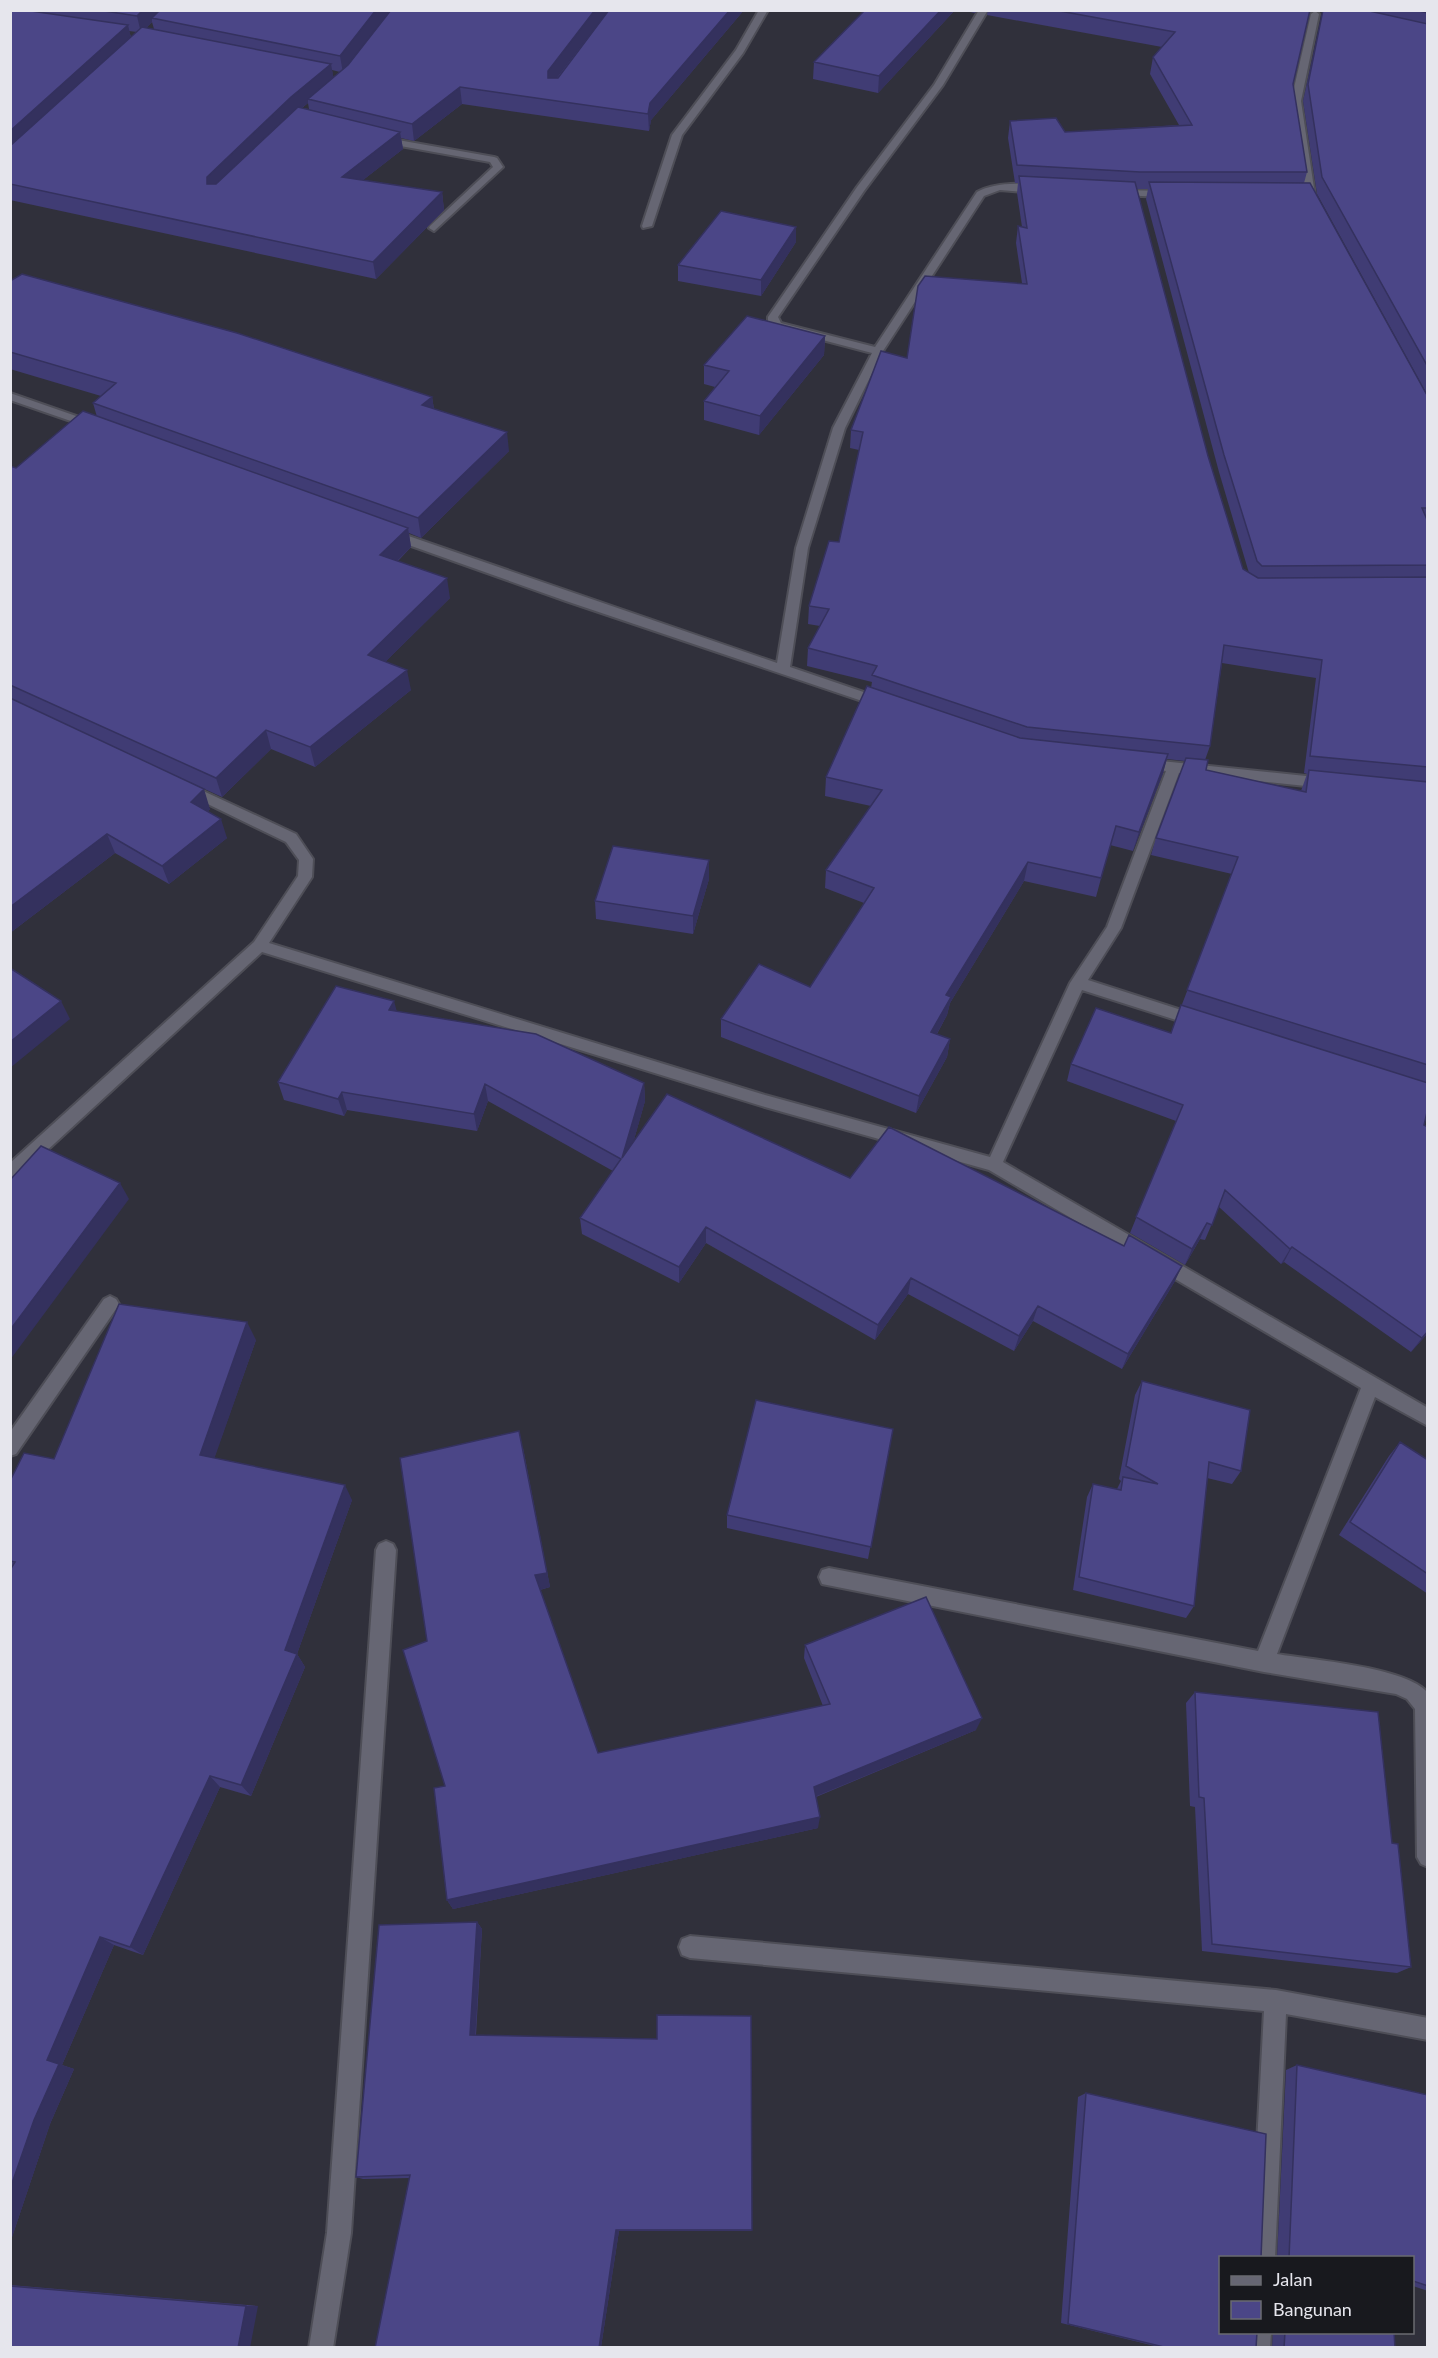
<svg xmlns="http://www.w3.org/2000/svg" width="1438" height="2358" font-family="Lato,sans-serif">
	<rect width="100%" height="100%" fill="#30303b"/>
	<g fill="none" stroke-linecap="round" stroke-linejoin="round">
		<g stroke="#4e4e57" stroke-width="4">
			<path id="minor" d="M759 10H768L743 53 682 135 652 226 643 228 642 226 672 135 736 50Z
				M979 10H988L943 85 864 191 778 317 781 323 875 347 977 192C992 183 1029 180 1043 190L1038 193 1000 190 984 196 883 351 845 428 808 548 790 667 887 700 889 703 887 706H877L566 601 386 537V531H394L777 663 796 548 833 428 872 353 773 327 768 321V317L857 187 934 85Z
				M1315 11 1319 14 1301 101 1315 195 1319 204 1314 207 1310 206 1305 195 1291 101 1311 14Z
				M381 137 494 157 497 158 503 167 434 231 429 228 430 226 493 167 490 162 378 142 376 140Z
				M1117 190 1169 191 1174 194 1169 197 1114 195 1112 193Z
				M10 393 99 424 101 426 95 429 91 428 10 400Z
				M1142 759 1325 778 1332 783 1325 788 1179 773 1121 928 1088 980 1203 1017 1206 1021 1203 1025 1198 1027 1082 990 1003 1162 1428 1408V1426L1375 1397 1277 1654C1312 1660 1407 1667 1428 1693V1867L1421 1864 1417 1857 1415 1709 1407 1699 1396 1694 1264 1672 822 1584 819 1577 822 1570 829 1568 1258 1651 1361 1388 989 1170 765 1107 262 952 16 1179 10 1181V1163L254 942 298 876 299 860 286 842 183 792 181 789 183 786 188 784 296 834 313 859 312 877 269 943 765 1095 990 1157 1070 983 1107 927 1166 771 1137 767 1135 764Z
				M110 1296 116 1299 119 1304 116 1309 16 1454 10 1456V1432L104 1299Z
				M386 1541 393 1544 396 1550 351 2233 333 2348H309L327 2233 376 1550 379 1544Z
				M690 1936 1276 1990 1428 2018V2040L1286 2014 1275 2258H1251L1264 2011 690 1958 682 1955 679 1947 682 1939Z
				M1247 2332H1271L1270 2348H1246Z"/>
		</g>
		<use href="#minor" fill="#666673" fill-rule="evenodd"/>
	</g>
	<path fill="#403c74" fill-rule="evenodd" d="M10 10H744L651 120 649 131 462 104 414 141 401 138 403 149 363 180 442 192 444 210 376 279 10 200ZM152 22 154 29 146 28ZM129 31 137 32 131 37ZM332 70 340 72 333 77ZM308 103 309 109 302 108Z
		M865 10H955L878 93 813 79 814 62Z
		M960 10H977L975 13Z
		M988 10H1310L1293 84 1307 172 1304 183 1428 397V1108L1424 1125 1428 1127V1333L1411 1352 1284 1262 1281 1264 1219 1207 1205 1240 1200 1239 1185 1265 1130 1233 1176 1121 1067 1081 1071 1064 1171 1033 1232 874 1151 855 1156 838 1185 761 1167 759 1163 773 1133 851 1110 845 1096 897 1024 881 950 1003 947 1015 937 1034 950 1039 947 1057 916 1113 721 1037V1019L810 987 864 903 825 888 826 870 871 806 825 796 826 777 871 688 872 682 807 666 808 648 820 626 808 624 809 606 839 542 859 450 850 448 851 430 907 358 1022 283 1016 243 1018 226 1022 227 1017 193 1018 183H1015L1008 138 1010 121 1065 132 1179 125 1150 74 1153 57 1162 47 987 15ZM1136 189H1148L1146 199 1219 472 1249 573 1243 569 1208 456ZM1222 663 1316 678 1304 773 1307 774 1301 791 1206 770 1205 760 1210 746Z
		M1323 10H1428V396L1317 194 1303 101Z
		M796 242 761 296 678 281V265Z
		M10 281 432 397 434 409 509 451 421 538 409 533 411 547 398 561 450 598 385 662 411 690 315 767 271 749 222 797 165 771 210 809 208 811 227 838 169 884 115 853 10 933V466L16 468 97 417 93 403 101 396 10 369Z
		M825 336 824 355 759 435 704 420V401L715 387 704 384V365Z
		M709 879 693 934 596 919 595 901Z
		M397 1012 644 1083 645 1101 633 1143 850 1178 1175 1281 1122 1369 1033 1321 1014 1351 908 1294 875 1340 706 1243 679 1283 582 1234 580 1218 613 1171 488 1101 477 1131 347 1110 344 1116 284 1100 278 1082Z
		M256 1340 214 1458 352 1500 297 1654 305 1667 251 1796 220 1787 143 1955 114 1945 62 2065 74 2069 50 2124 10 2243V1481L54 1459Z
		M1142 1381 1241 1471 1232 1484 1207 1478 1194 1606 1186 1618 1073 1590 1087 1497 1093 1484 1117 1489 1121 1481 1119 1479 1135 1395Z
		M893 1429 868 1559 727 1528V1515Z
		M1400 1442 1428 1460V1594L1339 1535 1389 1456Z
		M523 1448 550 1587 540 1590 598 1753 823 1706 804 1658 805 1645 976 1730 816 1797 818 1828 453 1909 447 1900 445 1786 427 1641Z
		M1195 1692 1392 1843 1411 1967 1397 1973 1202 1951 1195 1807 1190 1806 1186 1703Z
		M477 1922 482 1929 476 2035 752 2230 751 2231H619L601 2347 606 2348H375L410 2178 363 2179 356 2177Z
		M1297 2065 1428 2095V2291L1413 2286V2258H1277L1286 2070Z
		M1086 2093 1256 2348H1163L1061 2323 1078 2097Z
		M10 2285 258 2306 10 2348Z
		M1273 2332H1394L1395 2348H1272Z"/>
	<path fill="#34315e" d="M143 10H164L152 18V22L141 33 137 16Z
		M376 10H392L343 73 340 56Z
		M595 10H609L549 88 548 71Z
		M730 10H744L651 120 649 131 648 114 650 103Z
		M941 10H955L878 93 879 76Z
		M128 25 132 42 10 153V131Z
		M331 64 334 80 308 99V103L294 114 211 202 207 184V177L291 97Z
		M460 87 462 104 414 141 412 124Z
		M400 132 403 149 345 194 342 177Z
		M442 192 444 210 376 279 373 262Z
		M796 227V242L761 296V280Z
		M825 336 824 355 759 435 760 416Z
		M432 397 435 416 422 405Z
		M507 432 509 451 421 538 418 518Z
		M408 528 411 547 384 574 380 555Z
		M447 578 450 598 372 675 368 655Z
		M407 670 411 690 315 767 310 747Z
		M266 730 271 749 222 797 216 778Z
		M1168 754 1163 773 1133 851 1139 832Z
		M204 789 210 809 198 821 191 802Z
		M221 819 227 838 169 884 162 866Z
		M107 834 115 853 10 933V907Z
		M709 860V879L693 934V916Z
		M1028 862 1024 881 950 1003 947 1015 928 1050 931 1032 946 995Z
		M61 1001 70 1019 10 1068V1042Z
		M394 1001 399 1019 389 1010Z
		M950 1039 947 1057 916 1113 919 1096Z
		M644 1083 645 1101 624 1175 622 1158Z
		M485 1084 488 1101 477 1131 474 1114Z
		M342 1092 347 1110 344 1116 338 1099Z
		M120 1183 129 1199 10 1360V1330Z
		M1207 1223 1200 1239 1185 1265 1192 1249Z
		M706 1227V1243L679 1283V1267Z
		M1292 1247 1284 1262 1281 1264 1290 1249Z
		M1182 1266 1175 1281 1122 1369 1128 1354Z
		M911 1278 908 1294 875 1340 878 1325Z
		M1038 1306 1033 1321 1014 1351 1019 1336Z
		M247 1322 256 1340 210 1471 200 1455Z
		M1428 1331V1333L1411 1352 1422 1338Z
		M519 1431 550 1587 539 1590 535 1575Z
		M345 1485 352 1500 297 1654 305 1667 251 1796 241 1785 285 1650Z
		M982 1718 976 1730 812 1798 814 1787Z
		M210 1776 220 1787 143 1955 130 1947Z
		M820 1817 818 1828 453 1909 447 1900Z
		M477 1922 482 1929 475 2040 470 2035Z
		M100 1937 114 1945 62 2065 74 2069 50 2124 10 2243V2189L47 2060Z
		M616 2230 619 2231 601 2347 599 2348Z
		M246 2306H258L250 2348H238Z"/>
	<path fill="#4b4687" stroke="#34315e" stroke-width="1.5" d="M10 10H24L128 25 10 131Z
		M98 10H143L137 16Z
		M160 10H376L340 56 152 18Z
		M391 10H595L548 71V78H558L609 10H730L650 103 648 114 460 87 412 124 308 99 348 65Z
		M865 10H941L879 76 814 62Z
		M1054 10H1310L1293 84 1307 172H1140L1017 165 1010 121 1056 118 1065 132 1192 125 1153 57 1175 32Z
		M1323 10H1365L1428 24V367L1322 177 1308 84Z
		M1415 10H1428V13Z
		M142 27 331 64 291 97 207 177V184H216L298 107 400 132 342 177 442 192 373 262 10 184V146Z
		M1019 176 1135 182 1208 456 1243 569 1258 578 1428 577V767L1310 756 1322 660 1224 645 1210 746 1027 727 872 675 877 666 808 648 829 609 809 606 829 541 839 542 863 432 851 430 881 351 907 358 918 286 925 276 1027 284 1018 226 1027 228Z
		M1149 182 1310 183 1428 397V508H1422L1428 522V565L1262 566 1257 561 1224 455Z
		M721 211 796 227 761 280 678 265Z
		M22 274 237 333 432 397 422 405 507 432 418 518 93 403 116 383 10 352V281Z
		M747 316 825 336 760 416 704 401 729 371 704 365Z
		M83 411 408 528 380 555 447 578 368 655 407 670 310 747 266 730 216 778 10 685V466L16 468Z
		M867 686 1020 738 1168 754 1139 832 1116 826 1101 878 1028 862 946 995 951 997 931 1032 950 1039 919 1096 721 1019 759 964 810 987 874 888 826 870 882 790 826 777Z
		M10 698 204 789 191 802 221 819 162 866 107 834 10 907Z
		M1186 758 1208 760 1206 770 1306 792 1309 770 1428 782V1065L1187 990 1238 857 1156 838Z
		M613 846 709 860 693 916 595 901Z
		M10 968 61 1001 10 1042Z
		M336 986 394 1001 389 1010 536 1034 644 1083 622 1158 667 1094 850 1178 889 1127 1124 1246 1129 1235 1182 1266 1128 1354 1038 1306 1019 1336 911 1278 878 1325 706 1227 679 1267 580 1218 621 1159 485 1084 474 1114 342 1092 338 1099 278 1082Z
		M1181 1005 1428 1083V1108L1424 1125 1428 1127V1331L1422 1338 1292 1247 1290 1249 1225 1190 1212 1225 1207 1223 1192 1249 1136 1217 1183 1105 1071 1064 1096 1008 1171 1033Z
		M41 1146 120 1183 10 1330V1180Z
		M119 1304 247 1322 200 1455 345 1485 285 1650 297 1654 241 1785 210 1776 130 1947 100 1937 47 2060 59 2064 34 2120 10 2189V1570L15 1562 10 1561V1481L24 1453 54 1459Z
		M1142 1381 1250 1410 1241 1471 1209 1462 1194 1606 1079 1577 1093 1484 1121 1490 1123 1477 1158 1484 1126 1466Z
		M756 1400 893 1429 871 1547 727 1515Z
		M519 1431 547 1573 535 1575 598 1753 830 1704 805 1645 926 1597 982 1718 814 1787 820 1817 447 1900 434 1788 445 1786 403 1650 427 1641 400 1458Z
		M1400 1442 1428 1460V1574L1350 1522Z
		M1195 1692 1378 1712 1392 1843 1398 1844 1411 1967 1212 1944 1204 1798 1199 1797Z
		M477 1922 470 2035 657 2039V2015L751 2016 752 2230H616L599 2348H375L410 2175 356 2177 379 1925Z
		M1297 2065 1428 2095V2286L1413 2281V2258H1289Z
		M1086 2093 1266 2134 1261 2258H1221V2332H1257L1256 2348H1168L1068 2324Z
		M10 2286 246 2306 238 2348H10Z
		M1285 2332H1394L1395 2348H1284Z"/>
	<rect width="1438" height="2358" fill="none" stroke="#e6e6ed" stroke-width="24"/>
	<rect x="1219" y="2256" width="195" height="78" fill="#18191e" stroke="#6a6b71" stroke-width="1.5"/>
	<rect x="1231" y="2276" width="30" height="9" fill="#666673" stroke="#6a6b71" stroke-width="1.5"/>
	<text x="1273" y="2286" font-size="18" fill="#e6e6ed">Jalan</text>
	<rect x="1231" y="2301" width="30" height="18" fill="#4b4687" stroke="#6a6b71" stroke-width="1.5"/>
	<text x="1273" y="2316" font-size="18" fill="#e6e6ed">Bangunan</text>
</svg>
